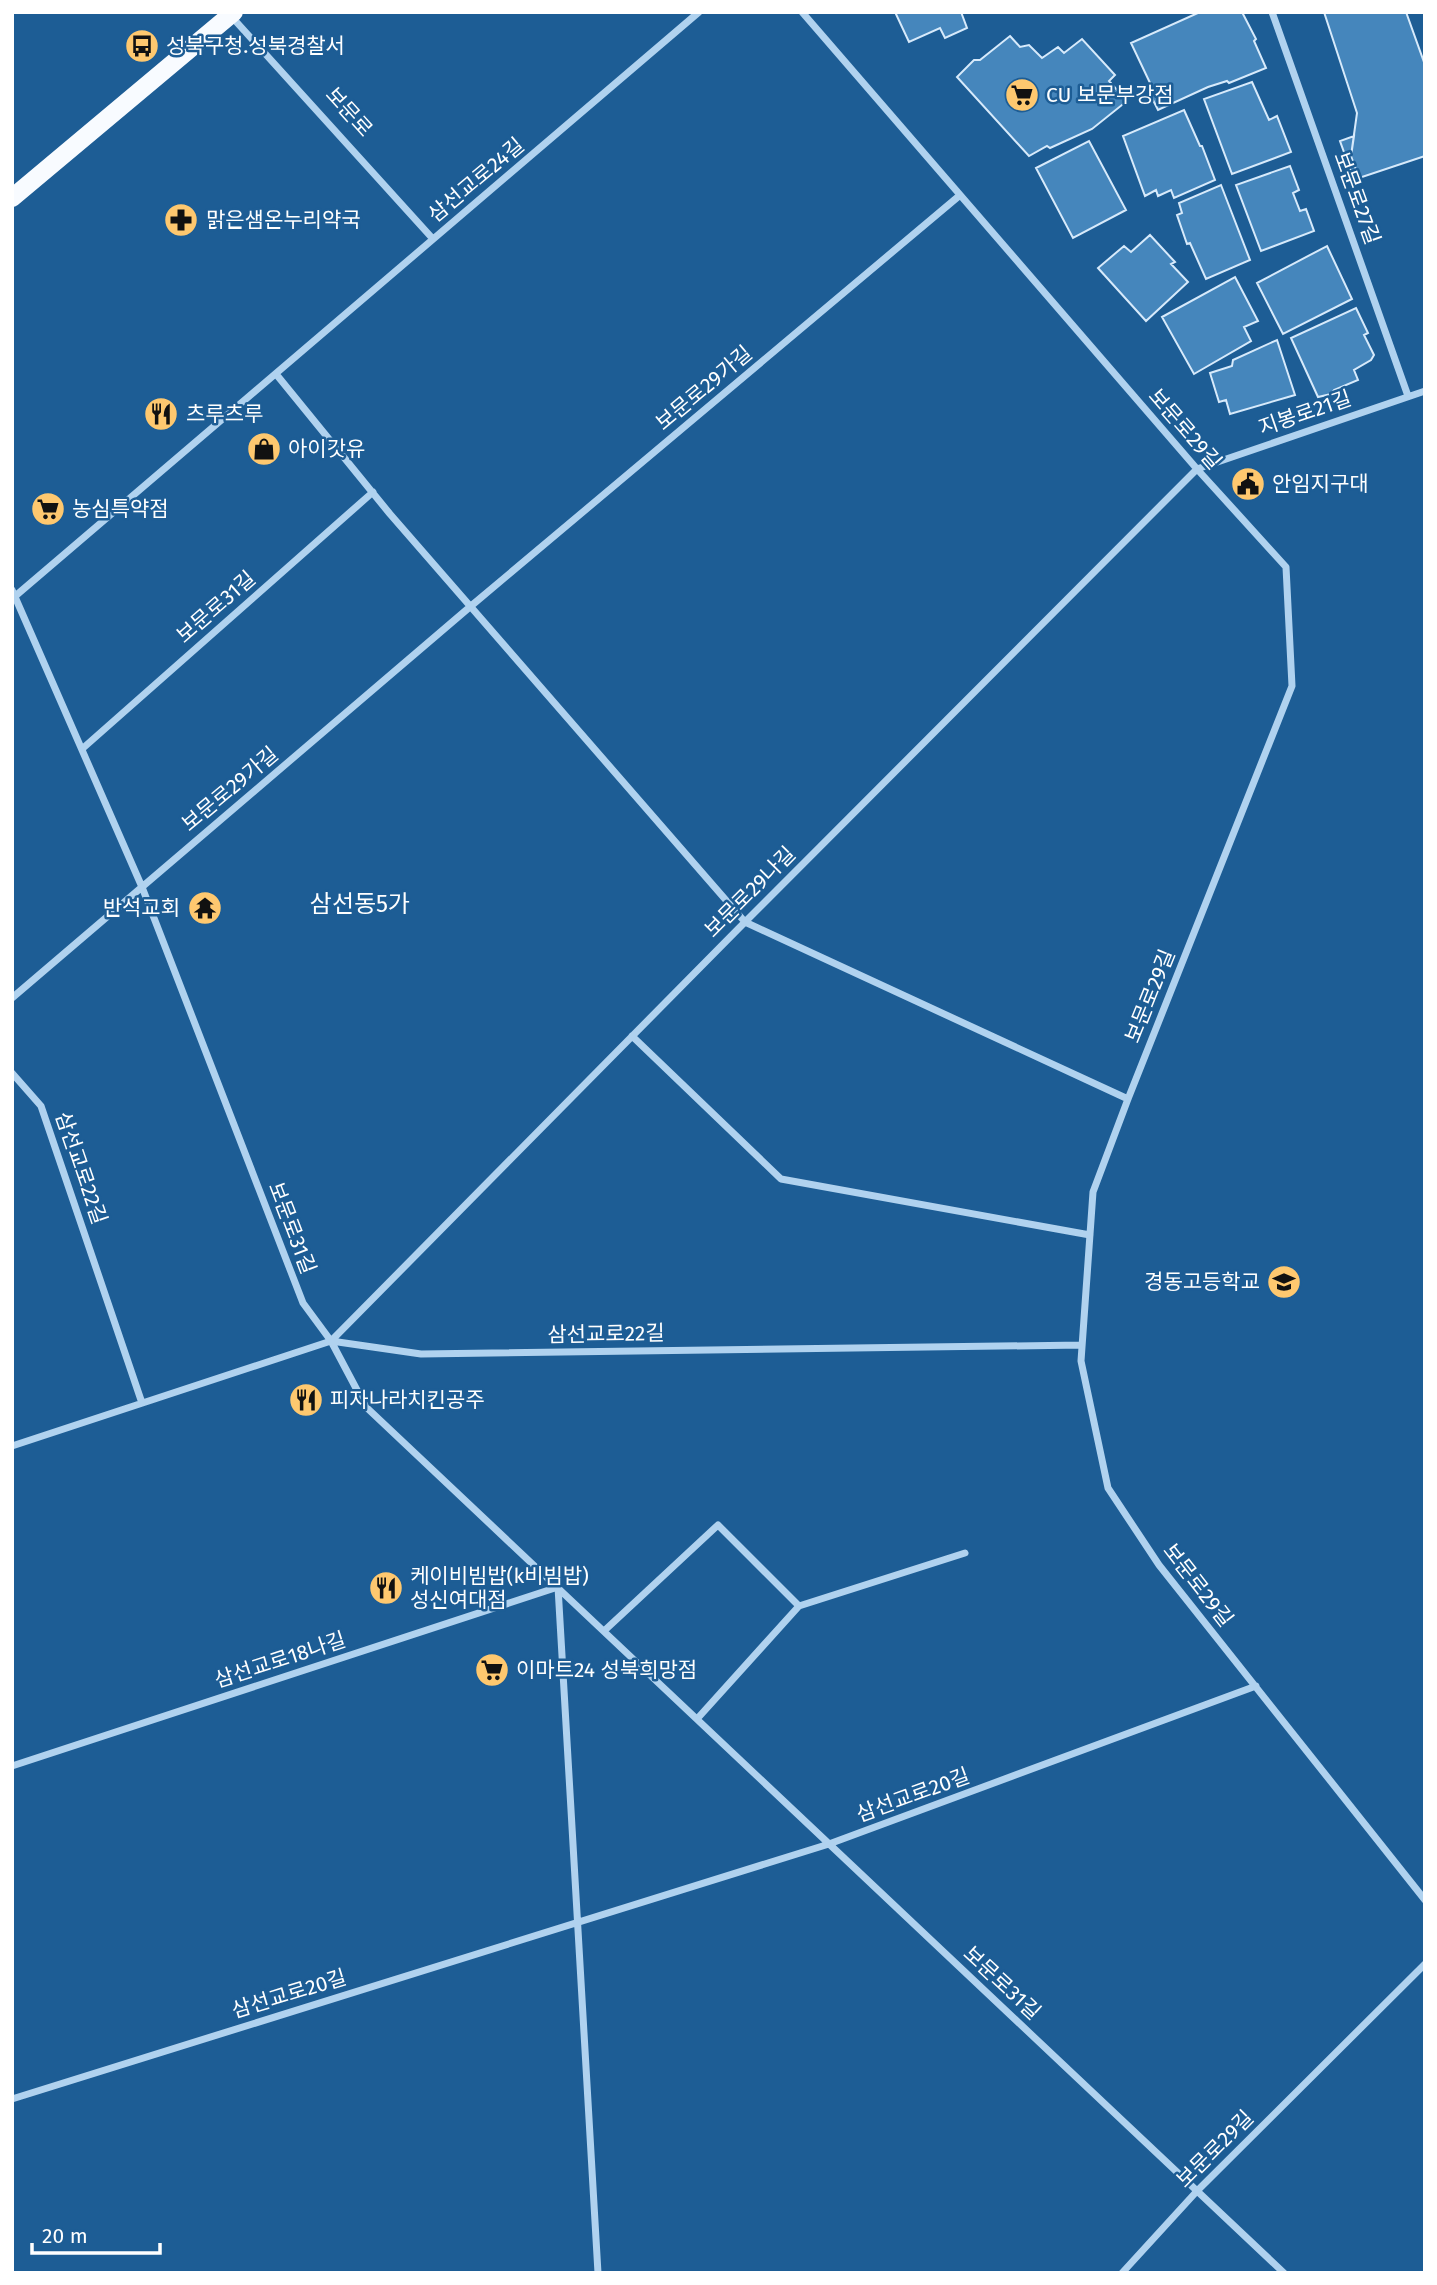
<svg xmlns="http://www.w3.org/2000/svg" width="1437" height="2285" font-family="'Fira Sans','Noto Sans KR',sans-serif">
	<rect width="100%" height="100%" fill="#1d5d95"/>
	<path fill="#4586bc" stroke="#d7eafb" stroke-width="2" d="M895 12H961L967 28 945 38 940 28 909 42Z
		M1200 12H1242L1256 39 1254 41 1266 68 1229 83 1227 81 1208 87 1158 110 1147 88 1151 85 1131 43Z
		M1324 12H1406L1425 65V156L1359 178 1351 156 1357 113Z
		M1010 36 1020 47 1029 45 1042 58 1058 47 1064 53 1082 39 1115 75 1109 81 1127 101 1092 129 1050 148 1047 146 1029 156 957 77 974 60H980Z
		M1252 82 1269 120 1277 116 1291 152 1232 174 1204 99Z
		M1184 110 1200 146H1202L1215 180 1174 198 1171 190 1158 196 1156 190 1145 196 1123 136Z
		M1354 136 1351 156 1359 178 1354 180 1340 141Z
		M1089 141 1126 210 1073 238 1036 168Z
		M1290 166 1299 190 1293 193 1300 211 1306 209 1314 231 1261 251 1236 185Z
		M1221 185 1250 260 1206 279 1190 243 1187 244 1177 215 1182 213 1179 203Z
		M1150 235 1175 262 1171 264 1188 282 1146 321 1098 268 1124 246 1131 252Z
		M1327 246 1352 299 1283 334 1257 283Z
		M1235 277 1258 321 1244 327 1251 341 1194 374 1162 317Z
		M1356 308 1368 333 1364 335 1374 355 1371 360 1354 370 1358 380 1334 390 1331 394 1318 397 1291 338Z
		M1277 340 1295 395 1230 414 1226 400 1219 402 1210 373 1232 366 1233 360Z"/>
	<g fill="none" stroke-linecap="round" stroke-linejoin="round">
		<path stroke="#b0d2ef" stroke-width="7" d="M802 12 1197 469 1286 567 1292 686 1128 1099 1093 1192 1081 1361 1108 1488 1159 1565 1425 1900
			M1272 12 1408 396
			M231 16 433 239
			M276 374 390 514 745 922 1128 1099
			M12 590 142 887 303 1303 331 1341 366 1407 1284 2273
			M13 598 699 12
			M82 749 373 492
			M12 998 471 606 959 196
			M632 1036 781 1179 1090 1235
			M12 1073 41 1106 142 1403
			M331 1341 745 922 1197 469 1425 391
			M12 1446 331 1341 421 1354 1082 1345
			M604 1631 718 1525 799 1606
			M697 1719 799 1606 965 1553
			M12 1766 558 1587 598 2273
			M12 2099 829 1844 1256 1686
			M1122 2273 1197 2191 1425 1964"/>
		<path stroke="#f8fbff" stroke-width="18" d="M12 198 234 12"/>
	</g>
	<defs>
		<g id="bus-disc" transform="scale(1.75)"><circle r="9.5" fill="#fec86f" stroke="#1d5d95"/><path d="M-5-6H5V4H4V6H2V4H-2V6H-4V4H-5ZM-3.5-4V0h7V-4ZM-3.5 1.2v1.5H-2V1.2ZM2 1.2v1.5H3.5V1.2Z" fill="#111"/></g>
		<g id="supermarket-disc" transform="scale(1.75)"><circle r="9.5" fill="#fec86f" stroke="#1d5d95"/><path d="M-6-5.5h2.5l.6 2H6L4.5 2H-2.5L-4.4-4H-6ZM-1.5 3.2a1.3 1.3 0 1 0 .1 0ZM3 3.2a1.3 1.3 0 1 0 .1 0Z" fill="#111"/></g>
		<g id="pharmacy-disc" transform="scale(1.75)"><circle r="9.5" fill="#fec86f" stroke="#1d5d95"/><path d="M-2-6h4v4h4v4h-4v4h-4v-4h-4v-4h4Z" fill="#111"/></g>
		<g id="restaurant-disc" transform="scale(1.75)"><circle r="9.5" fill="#fec86f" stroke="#1d5d95"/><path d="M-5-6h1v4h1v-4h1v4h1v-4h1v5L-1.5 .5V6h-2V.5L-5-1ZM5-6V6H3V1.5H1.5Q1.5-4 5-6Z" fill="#111"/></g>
		<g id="shop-disc" transform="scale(1.75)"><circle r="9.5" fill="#fec86f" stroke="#1d5d95"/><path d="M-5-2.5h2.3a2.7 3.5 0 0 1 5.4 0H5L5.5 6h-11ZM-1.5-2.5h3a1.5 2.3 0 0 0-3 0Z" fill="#111"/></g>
		<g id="civic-disc" transform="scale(1.75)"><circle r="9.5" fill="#fec86f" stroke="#1d5d95"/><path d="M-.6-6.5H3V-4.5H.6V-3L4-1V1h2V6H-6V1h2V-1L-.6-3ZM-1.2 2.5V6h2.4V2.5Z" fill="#111"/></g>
		<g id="temple-disc" transform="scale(1.75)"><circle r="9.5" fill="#fec86f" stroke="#1d5d95"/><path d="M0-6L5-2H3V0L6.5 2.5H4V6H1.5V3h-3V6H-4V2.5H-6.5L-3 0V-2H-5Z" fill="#111"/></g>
		<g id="school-disc" transform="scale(1.75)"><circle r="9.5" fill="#fec86f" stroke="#1d5d95"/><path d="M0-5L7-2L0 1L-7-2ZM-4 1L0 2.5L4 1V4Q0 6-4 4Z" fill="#111"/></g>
	</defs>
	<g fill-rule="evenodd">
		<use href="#bus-disc" x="142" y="46"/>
		<use href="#supermarket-disc" x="1022" y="95"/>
		<use href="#pharmacy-disc" x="181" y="220"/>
		<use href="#restaurant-disc" x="161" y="414"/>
		<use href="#shop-disc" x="264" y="449"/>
		<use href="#civic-disc" x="1248" y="484"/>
		<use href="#supermarket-disc" x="48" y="509"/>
		<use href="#temple-disc" x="205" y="908"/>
		<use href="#school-disc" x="1284" y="1282"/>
		<use href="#restaurant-disc" x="306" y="1400"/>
		<use href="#restaurant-disc" x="386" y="1588"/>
		<use href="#supermarket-disc" x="492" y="1670"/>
	</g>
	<g text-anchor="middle" stroke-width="5" stroke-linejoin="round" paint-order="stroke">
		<g font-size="21" fill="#fff" stroke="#1d5d95" text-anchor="start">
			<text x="166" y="53">성북구청.성북경찰서</text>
			<text x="1046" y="102">CU 보문부강점</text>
			<text x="206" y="227">맑은샘온누리약국</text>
			<text x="186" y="421">츠루츠루</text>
			<text x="288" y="456">아이갓유</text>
			<text x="1272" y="491">안임지구대</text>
			<text x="72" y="516">농심특약점</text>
			<text x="180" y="915" text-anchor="end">반석교회</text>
			<text x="1260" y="1289" text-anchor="end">경동고등학교</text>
			<text x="330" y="1407">피자나라치킨공주</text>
			<text x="410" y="1583">케이비빔밥(k비빔밥)<tspan x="410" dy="24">성신여대점</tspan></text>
			<text x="516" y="1677">이마트24 성북희망점</text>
		</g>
		<g font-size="21" fill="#fff" stroke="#1d5d95">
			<text transform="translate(349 112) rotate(48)" y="7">보문로</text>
			<text transform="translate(476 180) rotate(-40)" y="7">삼선교로24길</text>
			<text transform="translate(1357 198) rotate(70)" y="7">보문로27길</text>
			<text transform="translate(704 388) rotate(-40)" y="7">보문로29가길</text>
			<text transform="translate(1305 413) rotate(-19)" y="7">지봉로21길</text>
			<text transform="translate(1185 429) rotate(49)" y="7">보문로29길</text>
			<text transform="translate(216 607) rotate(-41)" y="7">보문로31길</text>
			<text transform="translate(230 789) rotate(-40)" y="7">보문로29가길</text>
			<text transform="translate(750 892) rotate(-45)" y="7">보문로29나길</text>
			<text transform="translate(1150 996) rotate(-68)" y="7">보문로29길</text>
			<text transform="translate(81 1168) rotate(71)" y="7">삼선교로22길</text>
			<text transform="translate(292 1228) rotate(69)" y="7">보문로31길</text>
			<text transform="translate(606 1334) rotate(-1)" y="7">삼선교로22길</text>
			<text transform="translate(1198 1585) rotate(52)" y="7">보문로29길</text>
			<text transform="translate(280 1660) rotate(-18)" y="7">삼선교로18나길</text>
			<text transform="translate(913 1795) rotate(-20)" y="7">삼선교로20길</text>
			<text transform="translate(1002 1983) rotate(43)" y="7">보문로31길</text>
			<text transform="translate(289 1994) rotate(-17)" y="7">삼선교로20길</text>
			<text transform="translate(1215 2149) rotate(-45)" y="7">보문로29길</text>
		</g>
		<g font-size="24" fill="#fff" stroke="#1d5d95">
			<text x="360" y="912">삼선동5가</text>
		</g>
	</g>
	<rect width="1437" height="2285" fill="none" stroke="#ffffff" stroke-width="28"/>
	<path d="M32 2243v10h128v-10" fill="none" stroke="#ffffff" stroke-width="3.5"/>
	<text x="42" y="2243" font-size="21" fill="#ffffff" stroke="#1d5d95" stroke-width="5" paint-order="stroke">20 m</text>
</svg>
